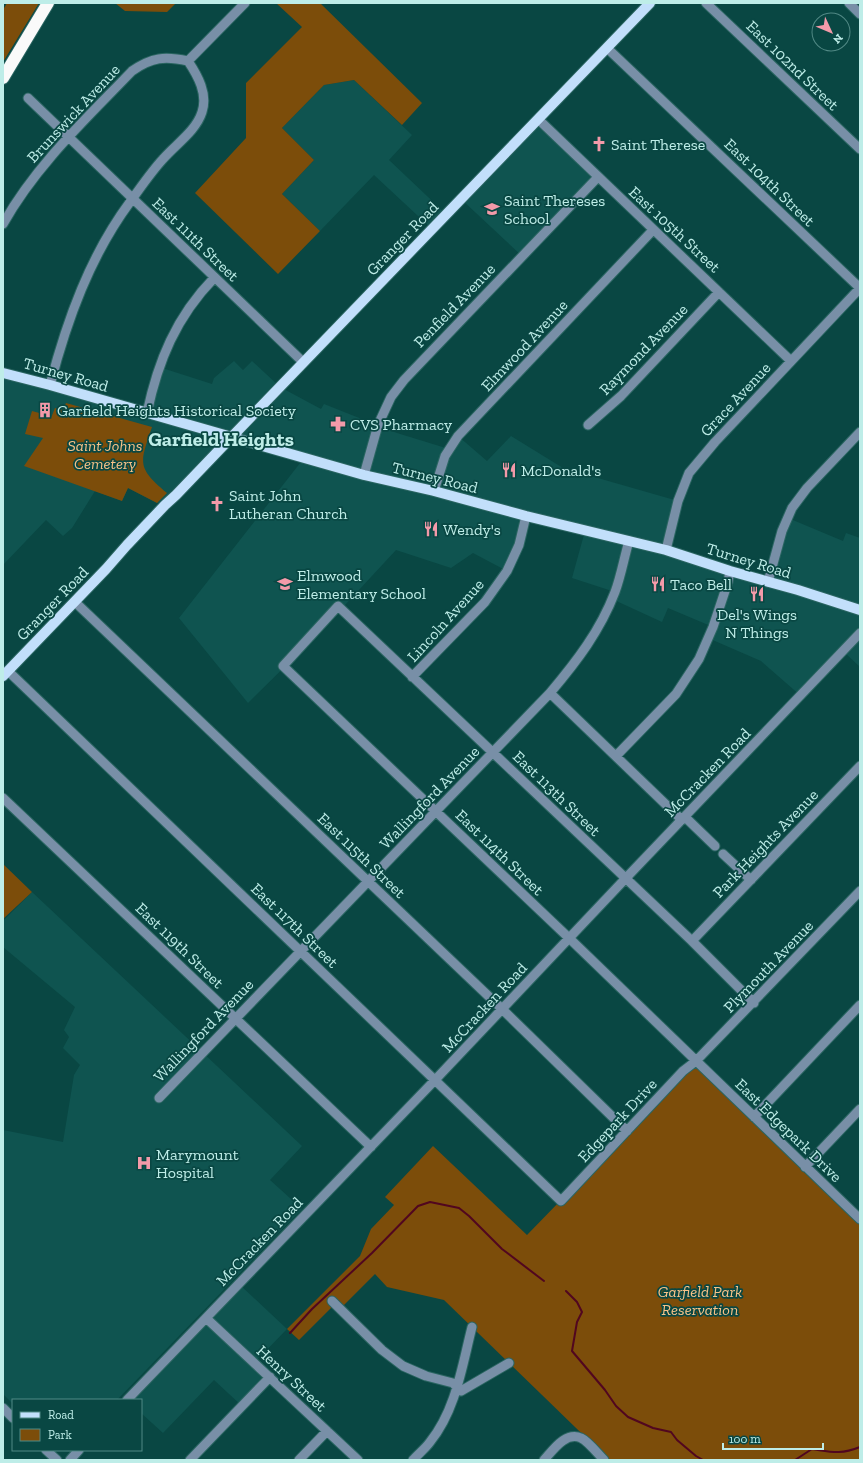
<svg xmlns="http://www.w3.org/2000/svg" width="863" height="1463" font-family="'Zilla Slab',serif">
	<rect width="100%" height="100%" fill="#094743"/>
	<path fill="#0f5450" d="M354 80 412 135 389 160 446 214 432 229 374 175 320 231 282 194 314 160 282 128 324 85Z
		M538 119 598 177 522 256 461 199Z
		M234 361 243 370 252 361 280 387 321 409 324 404 397 433 449 449 458 436 487 461 511 436 563 468 678 501 666 550 768 582 788 518 843 541 846 533 860 538V667L843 651 801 696 761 661 708 638 713 627 668 608 662 622 612 599 615 592 572 578 585 531 526 516 507 571 473 553 451 568 396 550 320 632 248 703 179 618 304 458 232 436 165 505 157 503 128 488 122 501 95 491 72 528 63 536 46 520 3 565V373L147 413 159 367 212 384 214 378Z
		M32 892 302 1146 270 1180 302 1209 117 1400H13V1404L3 1394V1130L63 1142 74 1075 80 1065 63 1048 69 1037 64 1030 75 1007 3 947V921Z
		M239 1284 287 1329 254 1363 270 1377 242 1406 214 1380 163 1433 141 1413V1400H127Z"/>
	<path fill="#7c4d0a" d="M7 3H39L3 62V10Z
		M115 3H176L167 12 125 11Z
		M276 3H320L422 103 402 125 354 80 324 85 282 128 314 160 282 194 320 231 278 274 195 193 246 138V83L302 27Z
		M66 403 152 427C140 463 136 467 167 493L157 503 128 488 122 501 24 466 43 438 25 434 32 411 43 414V415L51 418 55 408 63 410Z
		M3 864 32 892 3 919Z
		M696 1061 860 1219V1460H609L444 1300 387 1287 375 1274 340 1309 335 1304 299 1340 287 1329 360 1256 371 1229 394 1205 385 1197 433 1146 527 1235Z"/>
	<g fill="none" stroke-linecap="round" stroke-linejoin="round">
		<path stroke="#51061f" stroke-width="2" d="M566 1291 577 1302 582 1312 577 1322 572 1351 605 1390 616 1406 628 1417 653 1428 671 1432 677 1440 696 1456 703 1460
			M290 1333 312 1309 372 1253 418 1206 430 1202 459 1208 469 1216 502 1249 544 1281
			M795 1460 812 1449C832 1452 840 1455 860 1447"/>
		<g stroke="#2a6561" stroke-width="11">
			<path id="minor" d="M706 3 860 149
				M849 3 860 14
				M607 48 860 288
				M188 61 245 3
				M28 98 303 362
				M538 119 791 361
				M3 224C36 165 86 119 132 71 152 57 165 56 188 61
				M50 385C67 320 90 256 130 202 141 187 151 172 163 159 176 144 196 131 202 112 208 94 198 76 188 61
				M147 413C158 361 176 317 214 278
				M588 425 621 396 719 292
				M364 475 378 425 391 397 404 380 598 177
				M434 491 445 456 458 436 653 230
				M666 550 678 501 689 473 715 442 860 288
				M768 582 782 531 792 508 807 488 860 432
				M75 602 502 1009 627 1131
				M8 671 561 1201 683 1071 696 1061 860 891
				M412 677 485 602 507 571 519 545 526 516
				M550 693 682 820
				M616 756 676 694 699 659 713 627 728 582 730 571
				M3 798 371 1147
				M685 817 715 846
				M723 854 751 880
				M692 941 860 766
				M754 1003 692 941 338 606 283 666 569 938 860 1219
				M159 1098 550 693C577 661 600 631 615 592 621 576 624 558 629 541
				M754 1117 860 1005
				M805 1167 860 1109
				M332 1301 382 1350 403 1366 426 1376 453 1383 461 1391 509 1363
				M206 1318 358 1460
				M127 1400 435 1080 625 879 860 633
				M3 1408 13 1418
				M46 1450 57 1460
				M70 1460 79 1450
				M190 1460 270 1377
				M299 1460 327 1431
				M413 1460C418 1454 425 1449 430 1442 456 1410 462 1366 472 1327
				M544 1460C553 1450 566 1431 581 1438 588 1441 598 1454 604 1460"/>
		</g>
		<g stroke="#2a6561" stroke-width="12">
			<path id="major" d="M3 373 50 385 364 475 434 491 526 516 666 550 730 571 798 590 860 610
				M3 676 106 569 127 545 165 505 176 495 222 447 650 3"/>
		</g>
		<g stroke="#2a6561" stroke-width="14">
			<path id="highway" d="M3 78 48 3"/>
		</g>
		<use href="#minor" stroke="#788fa7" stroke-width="9"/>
		<use href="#major" stroke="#c2dffb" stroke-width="10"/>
		<use href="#highway" stroke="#fafafa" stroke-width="12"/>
	</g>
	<defs>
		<g id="church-bare" transform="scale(1.2)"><path d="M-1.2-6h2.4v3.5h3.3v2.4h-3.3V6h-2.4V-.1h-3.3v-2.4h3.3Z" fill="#f39aa9" stroke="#094743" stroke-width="2.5" paint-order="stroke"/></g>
		<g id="school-bare" transform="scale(1.2)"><path d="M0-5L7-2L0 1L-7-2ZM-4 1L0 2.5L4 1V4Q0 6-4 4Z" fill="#f39aa9" stroke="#094743" stroke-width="2.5" paint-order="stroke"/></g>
		<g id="building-bare" transform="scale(1.2)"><path d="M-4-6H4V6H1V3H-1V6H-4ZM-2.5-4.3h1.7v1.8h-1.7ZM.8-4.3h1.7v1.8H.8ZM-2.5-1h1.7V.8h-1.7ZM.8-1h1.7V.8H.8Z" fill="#f39aa9" stroke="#094743" stroke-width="2.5" paint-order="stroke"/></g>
		<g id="pharmacy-bare" transform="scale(1.2)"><path d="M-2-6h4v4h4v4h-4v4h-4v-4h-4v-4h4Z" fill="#f39aa9" stroke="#094743" stroke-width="2.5" paint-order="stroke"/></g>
		<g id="restaurant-bare" transform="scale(1.2)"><path d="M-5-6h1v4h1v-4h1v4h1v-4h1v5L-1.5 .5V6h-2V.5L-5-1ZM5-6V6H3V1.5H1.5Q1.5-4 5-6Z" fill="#f39aa9" stroke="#094743" stroke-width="2.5" paint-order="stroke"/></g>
		<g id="hospital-bare" transform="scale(1.2)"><path d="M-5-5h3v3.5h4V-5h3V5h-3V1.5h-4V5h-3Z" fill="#f39aa9" stroke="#094743" stroke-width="2.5" paint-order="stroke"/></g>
	</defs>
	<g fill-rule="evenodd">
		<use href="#church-bare" x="599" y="144"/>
		<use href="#school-bare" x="492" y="209"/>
		<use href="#building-bare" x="45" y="410"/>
		<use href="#pharmacy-bare" x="338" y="424"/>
		<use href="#restaurant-bare" x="509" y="470"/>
		<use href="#church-bare" x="217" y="504"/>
		<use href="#restaurant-bare" x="431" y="529"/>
		<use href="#school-bare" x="285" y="584"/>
		<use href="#restaurant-bare" x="658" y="584"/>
		<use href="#restaurant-bare" x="757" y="594"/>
		<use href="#hospital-bare" x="144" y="1163"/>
	</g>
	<g text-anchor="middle" stroke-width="3.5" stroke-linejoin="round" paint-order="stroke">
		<g font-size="16" fill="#beede8" stroke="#094743">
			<text transform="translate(793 65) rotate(44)" y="6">East 102nd Street</text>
			<text transform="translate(73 113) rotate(-47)" y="6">Brunswick Avenue</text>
			<text transform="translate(770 182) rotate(44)" y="6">East 104th Street</text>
			<text transform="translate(675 229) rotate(43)" y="6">East 105th Street</text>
			<text transform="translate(402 238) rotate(-46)" y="6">Granger Road</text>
			<text transform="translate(196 239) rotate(44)" y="6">East 111th Street</text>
			<text transform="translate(454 305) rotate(-46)" y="6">Penfield Avenue</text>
			<text transform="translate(524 345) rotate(-47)" y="6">Elmwood Avenue</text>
			<text transform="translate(643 349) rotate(-46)" y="6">Raymond Avenue</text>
			<text transform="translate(66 374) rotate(16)" y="6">Turney Road</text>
			<text transform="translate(735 399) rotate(-47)" y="6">Grace Avenue</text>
			<text transform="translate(435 477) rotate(14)" y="6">Turney Road</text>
			<text transform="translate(749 560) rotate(17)" y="6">Turney Road</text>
			<text transform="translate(52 603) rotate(-46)" y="6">Granger Road</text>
			<text transform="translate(445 620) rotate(-48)" y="6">Lincoln Avenue</text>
			<text transform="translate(707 772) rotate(-46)" y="6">McCracken Road</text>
			<text transform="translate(557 793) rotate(44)" y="6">East 113th Street</text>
			<text transform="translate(429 797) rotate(-46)" y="6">Wallingford Avenue</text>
			<text transform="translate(765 843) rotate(-46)" y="6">Park Heights Avenue</text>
			<text transform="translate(500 852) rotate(44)" y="6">East 114th Street</text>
			<text transform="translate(362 855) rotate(44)" y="6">East 115th Street</text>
			<text transform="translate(295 925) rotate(44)" y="6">East 117th Street</text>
			<text transform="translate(180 945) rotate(44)" y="6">East 119th Street</text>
			<text transform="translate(768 966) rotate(-46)" y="6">Plymouth Avenue</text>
			<text transform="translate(484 1007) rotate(-47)" y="6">McCracken Road</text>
			<text transform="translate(203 1030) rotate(-46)" y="6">Wallingford Avenue</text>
			<text transform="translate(617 1120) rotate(-47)" y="6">Edgepark Drive</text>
			<text transform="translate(789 1130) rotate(44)" y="6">East Edgepark Drive</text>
			<text transform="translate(259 1241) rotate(-46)" y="6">McCracken Road</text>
			<text transform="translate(292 1378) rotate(43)" y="6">Henry Street</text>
		</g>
		<g font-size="16" fill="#beede8" stroke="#094743" text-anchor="start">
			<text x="611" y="150">Saint Therese</text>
			<text x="504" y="206">Saint Thereses<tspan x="504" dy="18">School</tspan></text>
			<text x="57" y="416">Garfield Heights Historical Society</text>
			<text x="350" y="430">CVS Pharmacy</text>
			<text x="521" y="476">McDonald's</text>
			<text x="229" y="501">Saint John<tspan x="229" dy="18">Lutheran Church</tspan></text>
			<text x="443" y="535">Wendy's</text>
			<text x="297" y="581">Elmwood<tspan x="297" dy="18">Elementary School</tspan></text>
			<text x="670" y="590">Taco Bell</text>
			<text x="757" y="620" text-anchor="middle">Del's Wings<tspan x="757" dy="18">N Things</tspan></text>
			<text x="156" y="1160">Marymount<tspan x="156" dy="18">Hospital</tspan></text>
		</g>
		<g font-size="16" font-style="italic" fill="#f9c388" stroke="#094743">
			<text x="105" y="451">Saint Johns<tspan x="105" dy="18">Cemetery</tspan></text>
			<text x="700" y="1297">Garfield Park<tspan x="700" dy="18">Reservation</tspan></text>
		</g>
		<g font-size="20" font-weight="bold" fill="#beede8" stroke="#094743">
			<text x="221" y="446">Garfield Heights</text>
		</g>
	</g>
	<rect width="863" height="1463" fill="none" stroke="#beede8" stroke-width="8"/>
	<rect x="12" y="1399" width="130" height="52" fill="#094743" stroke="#518985"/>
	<rect x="20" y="1412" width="20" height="6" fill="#c2dffb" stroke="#518985"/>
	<text x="48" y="1419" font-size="12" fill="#beede8">Road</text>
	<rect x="20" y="1429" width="20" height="12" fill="#7c4d0a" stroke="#518985"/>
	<text x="48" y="1439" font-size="12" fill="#beede8">Park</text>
	<g transform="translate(831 32) rotate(134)"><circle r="19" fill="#094743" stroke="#518985"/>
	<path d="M0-3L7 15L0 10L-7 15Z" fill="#f39aa9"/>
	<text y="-6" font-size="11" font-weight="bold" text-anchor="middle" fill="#beede8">N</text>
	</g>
	<path d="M723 1443v6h100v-6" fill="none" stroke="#beede8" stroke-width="2"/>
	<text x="729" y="1443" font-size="12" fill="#beede8" stroke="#094743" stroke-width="3" paint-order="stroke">100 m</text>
</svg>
